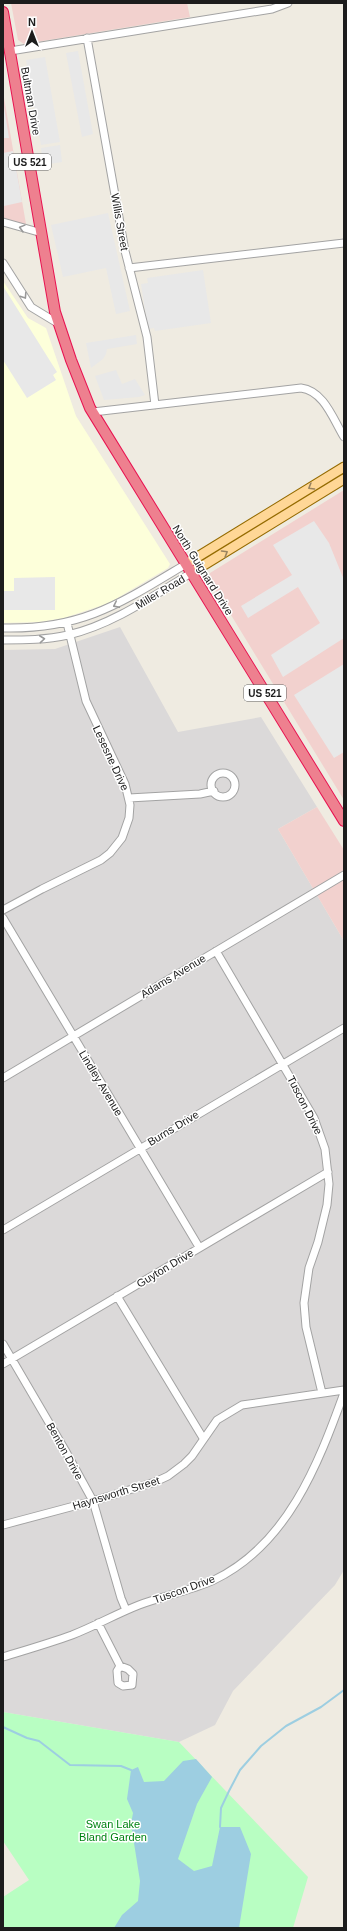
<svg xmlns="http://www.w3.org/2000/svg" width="347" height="1931" font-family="Helvetica,sans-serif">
	<rect width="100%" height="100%" fill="#efebe1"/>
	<path fill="#dbd9d9" d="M120 627 178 732 261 717 317 807 278 829 344 941V1570L335 1585 233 1691 215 1725 179 1742 3 1712V650L55 649Z"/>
	<path fill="#f2d1ce" d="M11 3H187L190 17 24 44 18 40Z
		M3 92 26 224 3 220Z
		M344 490V800L209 579 210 573Z
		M317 807 344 850V941L278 829Z"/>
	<path fill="#fdffda" d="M3 281 28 318 46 328 76 416 170 564 168 568 109 603 64 618 39 622 3 623Z"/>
	<path fill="#b8fec2" d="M3 1712 179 1742 308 1877 293 1928H3V1897L29 1880 3 1841Z"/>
	<path fill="#e8e8e8" d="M78 51 93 134 82 137 66 53Z
		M45 57 60 142 41 145 26 60Z
		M3 101 9 138H3Z
		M60 145 62 162 43 165 41 148Z
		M13 151 22 202 4 206 3 153Z
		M108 213 130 311 116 314 106 268 63 277 51 225Z
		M203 270 211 323 155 331 154 328 148 329 141 284 148 283 147 278Z
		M3 286 57 372 53 375 56 380 27 398 3 360Z
		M136 335 137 344 107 349 106 354 103 359 91 368 86 343Z
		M116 370 122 384 135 379 145 395 139 397 104 400 95 376Z
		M314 521 329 543 344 580V638L283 677 271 655 320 623 298 587 248 618 241 606 292 575 273 545Z
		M55 577V610H3V591H14V578Z
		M344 664V752L334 758 294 695Z"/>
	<path fill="#9dcee1" d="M196 1759 212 1777 197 1804 178 1859 194 1871 212 1866 220 1827H240L251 1854 239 1928H114L122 1915 138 1901 140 1881 131 1824 133 1813 127 1799 131 1770 138 1767 144 1782 164 1781 183 1761Z"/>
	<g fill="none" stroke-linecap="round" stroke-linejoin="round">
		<path stroke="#9dcee1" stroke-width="2" d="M3 1727 27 1738 39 1741 70 1765 121 1766 131 1770
			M220 1827 221 1808 229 1791 240 1770 261 1746 286 1726 321 1707 344 1690"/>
		<g stroke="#a3a3a3" stroke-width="9">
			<path id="minor" d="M87 38 125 251 147 337 155 405
				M10 51 272 9 288 3
				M3 222 42 233
				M3 263 31 307 59 324
				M129 268 344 243
				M93 412 301 388C324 391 333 419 344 437
				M3 628C82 630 121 603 186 564
				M3 640C25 640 46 640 68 635 112 625 153 596 191 573
				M211 785a12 12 0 1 1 24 0a12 12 0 1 1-24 0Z
				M129 798 200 794 214 791
				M3 910 42 889 101 860 110 853 122 838 129 818 130 805 125 784 86 701 67 623
				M3 918 199 1247
				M216 951 314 1118 325 1149 329 1184 327 1205 318 1242 309 1268 304 1303 306 1327 322 1393
				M3 1078 344 875
				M3 1230 344 1028
				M117 1296 203 1438
				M3 1344 65 1450 93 1501 121 1598 126 1610
				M3 1364 328 1172
				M3 1525 93 1501 155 1482 168 1476 184 1464 192 1456 217 1420 242 1405 344 1390
				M98 1623 120 1666 128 1669 133 1674 132 1685 123 1686 118 1683 117 1671 120 1666
				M3 1657C26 1650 50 1643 72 1635 95 1626 116 1614 139 1605 163 1596 190 1591 214 1580 287 1545 318 1465 344 1393"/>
		</g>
		<g stroke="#956b00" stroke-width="11">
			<path id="major" d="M186 564 344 467
				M191 573 344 479"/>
		</g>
		<g stroke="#e81351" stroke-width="12">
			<path id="highway" d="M3 12 55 312 71 360 90 408 344 821"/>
		</g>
		<use href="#minor" stroke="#fff" stroke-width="7"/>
		<use href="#major" stroke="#ffd796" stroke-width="9"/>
		<use href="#highway" stroke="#ee808f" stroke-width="10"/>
	</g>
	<defs><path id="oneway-chevron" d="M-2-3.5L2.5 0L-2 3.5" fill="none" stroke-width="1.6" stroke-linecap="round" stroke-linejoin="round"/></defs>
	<g stroke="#999">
		<use href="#oneway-chevron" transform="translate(22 228) rotate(-165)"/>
		<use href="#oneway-chevron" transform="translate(24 296) rotate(57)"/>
		<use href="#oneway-chevron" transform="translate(116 605) rotate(154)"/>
		<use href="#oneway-chevron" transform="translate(42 639) rotate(-6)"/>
	</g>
	<g stroke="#99835f">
		<use href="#oneway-chevron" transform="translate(311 487) rotate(149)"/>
		<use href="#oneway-chevron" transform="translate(225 553) rotate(-31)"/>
	</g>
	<g text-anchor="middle" stroke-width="3" stroke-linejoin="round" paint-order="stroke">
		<g fill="#fff" stroke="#606060" stroke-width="1">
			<rect x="9" y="154" width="42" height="16" rx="3"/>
			<rect x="244" y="685" width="42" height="16" rx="3"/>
		</g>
		<g font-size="10" font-weight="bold" fill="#1c1c1c">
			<text x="30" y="166">US 521</text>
			<text x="265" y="697">US 521</text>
		</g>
		<g font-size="11" fill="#1c1c1c" stroke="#fff">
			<text transform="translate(31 101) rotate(80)" y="4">Bultman Drive</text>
			<text transform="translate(120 222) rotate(80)" y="4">Willis Street</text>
			<text transform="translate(203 570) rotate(58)" y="4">North Guignard Drive</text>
			<text transform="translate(160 592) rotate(-31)" y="4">Miller Road</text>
			<text transform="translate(111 758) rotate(65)" y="4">Lesesne Drive</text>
			<text transform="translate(173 976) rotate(-31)" y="4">Adams Avenue</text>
			<text transform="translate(101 1083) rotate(59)" y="4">Lindley Avenue</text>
			<text transform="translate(305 1105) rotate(63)" y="4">Tuscon Drive</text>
			<text transform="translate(173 1128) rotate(-31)" y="4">Burns Drive</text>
			<text transform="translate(165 1268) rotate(-31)" y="4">Guyton Drive</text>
			<text transform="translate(65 1451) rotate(61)" y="4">Benton Drive</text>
			<text transform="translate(116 1493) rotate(-17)" y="4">Haynsworth Street</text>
			<text transform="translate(184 1589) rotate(-20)" y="4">Tuscon Drive</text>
		</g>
		<g font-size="11" fill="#018413" stroke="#fff">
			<text x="113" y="1828">Swan Lake<tspan x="113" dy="13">Bland Garden</tspan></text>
		</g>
	</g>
	<rect width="347" height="1931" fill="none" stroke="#1c1c1c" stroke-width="8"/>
	<g transform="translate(32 32)" stroke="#ffffff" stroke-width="3" paint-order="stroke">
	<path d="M0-3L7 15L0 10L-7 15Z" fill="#1c1c1c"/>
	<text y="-6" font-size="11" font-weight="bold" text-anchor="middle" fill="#1c1c1c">N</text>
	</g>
</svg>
